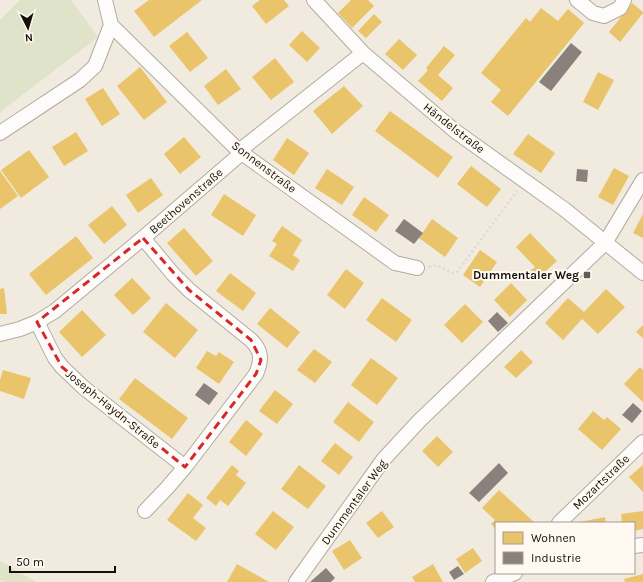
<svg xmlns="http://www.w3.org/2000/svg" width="643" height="582" font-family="Karla,sans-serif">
	<rect width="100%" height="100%" fill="#f1eade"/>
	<path fill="#dee3c9" d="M20 0H71L98 37 0 112V20Z
		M0 561 36 582H4L0 580Z"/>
	<path fill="#e9c46a" d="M149 0H202L154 37 134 11Z
		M260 0H284L289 6 266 24 252 6Z
		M351 0H368L374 6 352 28 338 13Z
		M632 3 643 12V13L620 42 609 32Z
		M541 8 558 21 568 9 584 23 508 116 491 102 501 90 481 73 526 18 530 22Z
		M374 14 382 22 366 38 358 31Z
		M302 31 320 48 307 62 289 45Z
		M187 32 208 58 190 72 169 46Z
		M399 39 417 55 403 70 385 54Z
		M444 46 455 55 438 75 453 88 442 101 418 81 428 70 426 68Z
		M275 58 294 82 271 100 252 77Z
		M140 67 167 102 144 120 117 86Z
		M226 69 241 89 218 105 204 86Z
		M598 72 614 80 598 110 583 102Z
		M344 86 363 106 332 134 313 111Z
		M103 88 120 114 102 126 85 99Z
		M390 111 453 157 438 178 375 131Z
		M76 132 88 151 64 166 52 147Z
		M528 134 555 153 541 173 513 154Z
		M184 137 201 157 180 174 164 154Z
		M287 138 309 153 294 175 273 160Z
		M29 150 49 177 21 198 1 170Z
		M471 166 501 189 487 207 457 184Z
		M614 168 629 176 613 205 598 197Z
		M327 169 354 187 342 205 315 188Z
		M0 171 18 196 0 209Z
		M151 178 163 195 138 213 126 195Z
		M224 194 256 215 243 236 211 215Z
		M364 197 389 215 376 232 352 215Z
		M112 206 127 225 104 244 88 225Z
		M643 214V238L633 233Z
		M432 219 458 238 445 257 419 238Z
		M282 226 302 240 293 255 300 260 293 271 269 256 277 244 272 241Z
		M184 228 213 261 196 276 167 243Z
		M530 233 557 261 536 280 529 272 535 267 516 247Z
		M76 236 93 258 46 295 29 274Z
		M480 250 497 262 480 287 463 275Z
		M346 269 364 283 345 309 327 295Z
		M230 273 256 293 243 311 216 291Z
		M132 278 151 298 133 315 114 295Z
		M511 283 527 300 510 317 494 300Z
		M4 288 7 314H0V289Z
		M606 289 625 307 598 334 582 319 563 340 545 323 568 298 584 312Z
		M382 298 412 320 396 342 366 320Z
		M166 303 198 330 175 358 143 332Z
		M465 304 483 322 462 343 444 325Z
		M270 308 300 332 287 348 257 324Z
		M82 310 106 335 82 357 59 332Z
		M643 325V338L636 332Z
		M314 349 332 362 315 383 297 370Z
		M521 350 533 362 516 378 504 367Z
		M207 351 216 356 219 352 234 362 219 384 196 368Z
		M371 358 398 378 377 405 351 385Z
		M640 367 643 370V402L624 384Z
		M3 370 31 378 24 399 0 391V380Z
		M135 378 188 418 172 439 119 399Z
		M275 390 293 404 277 424 259 411Z
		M348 402 374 422 359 442 333 422Z
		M593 411 604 420 607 417 621 429 602 450 578 429Z
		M246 420 263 434 246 456 229 442Z
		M437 436 453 452 438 467 422 451Z
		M335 443 353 457 339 475 321 461Z
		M232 465 239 471 236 475 246 483 228 506 220 500 216 506 206 498Z
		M299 465 326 486 308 509 281 489Z
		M643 465V492L629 477Z
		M499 490 534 522 533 523H496V529L491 524 495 520 482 508Z
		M188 493 203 505 193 518 206 528 196 541 167 520Z
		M273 511 294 527 276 550 255 534Z
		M382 511 394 527 378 538 366 523Z
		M643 511V529L634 531V523H622L621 514Z
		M605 517 606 523H580V522Z
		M350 540 362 558 344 570 332 551Z
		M473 548 482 561 465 573 456 559Z
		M237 564 269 582H227Z
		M433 564 443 582H415L412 577Z
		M643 574V582H625L624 579Z"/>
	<path fill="#8a817c" d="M571 43 582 52 551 91 539 82Z
		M577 169 588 170 587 182 576 181Z
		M404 219 423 233 414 244 395 231Z
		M497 312 508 323 498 332 488 321Z
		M204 383 218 393 209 405 195 395Z
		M633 403 642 411 632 423 622 415Z
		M499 463 508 473 479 502 469 493Z
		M458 566 464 574 454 580 449 572Z
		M326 568 335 578 331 582H310Z"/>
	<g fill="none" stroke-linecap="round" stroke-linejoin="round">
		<g stroke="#b1aba2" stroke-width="16">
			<path id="minor" d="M314 0 363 53 455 131 564 209 643 273
				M577 0 593 13 604 16 620 8 624 0
				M111 25 239 151 395 263 417 268
				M0 133 80 80 95 66 111 25 105 0
				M37 322 55 358 62 367 84 388 185 467 256 374C262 360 262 351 251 340L189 290 173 274 143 238
				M0 334 20 329 37 322 55 311 143 238 237 157 239 151 363 53
				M145 511 167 488 185 467
				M559 523 643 442
				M634 546 643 545
				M296 582 383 460 419 421 605 243 643 180
				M493 582 515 573"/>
		</g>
		<path stroke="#dddbd7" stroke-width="2.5" stroke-dasharray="2 3" stroke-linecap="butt" d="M429 267 437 265 452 273 457 272 517 191"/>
		<use href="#minor" stroke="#fdfcfa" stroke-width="14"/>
	</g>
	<path fill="none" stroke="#d62828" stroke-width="3" stroke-dasharray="8 5" stroke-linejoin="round" d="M143 238 189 290 251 340 261 360 256 374 185 467 62 367 37 322Z"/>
	<rect fill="#625c54" stroke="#fff9f1" stroke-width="1.5" x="583" y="271" width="8" height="8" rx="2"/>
	<g text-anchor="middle" stroke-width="4" stroke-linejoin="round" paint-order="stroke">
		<g font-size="12" fill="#151009" stroke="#fff9f1">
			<text transform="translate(454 128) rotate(38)" y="4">Händelstraße</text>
			<text transform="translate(264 167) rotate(37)" y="4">Sonnenstraße</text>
			<text transform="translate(186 201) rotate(-41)" y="4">Beethovenstraße</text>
			<text transform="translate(113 409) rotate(39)" y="4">Joseph-Haydn-Straße</text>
			<text transform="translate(601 482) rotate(-44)" y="4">Mozartstraße</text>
			<text transform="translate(354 502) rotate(-54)" y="4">Dummentaler Weg</text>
		</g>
		<g font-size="12" font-weight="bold" fill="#151009" stroke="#fff9f1" text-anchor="end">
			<text x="579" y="279">Dummentaler Weg</text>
		</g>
	</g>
	<rect x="495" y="522" width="140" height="52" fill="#fff9f1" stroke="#a19c94"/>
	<rect x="503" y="532" width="20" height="12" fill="#e9c46a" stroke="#a19c94"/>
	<text x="531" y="542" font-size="12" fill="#151009">Wohnen</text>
	<rect x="503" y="552" width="20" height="12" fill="#8a817c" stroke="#a19c94"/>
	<text x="531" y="562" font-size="12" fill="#151009">Industrie</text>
	<g transform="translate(28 28) rotate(175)" stroke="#fff9f1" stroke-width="3" paint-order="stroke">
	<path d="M0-3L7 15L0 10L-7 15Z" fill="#151009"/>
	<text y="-6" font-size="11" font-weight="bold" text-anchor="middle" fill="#151009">N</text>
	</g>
	<path d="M10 566v6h105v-6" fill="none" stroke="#151009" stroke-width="2"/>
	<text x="16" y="566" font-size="12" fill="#151009" stroke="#fff9f1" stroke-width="3" paint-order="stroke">50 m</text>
</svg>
